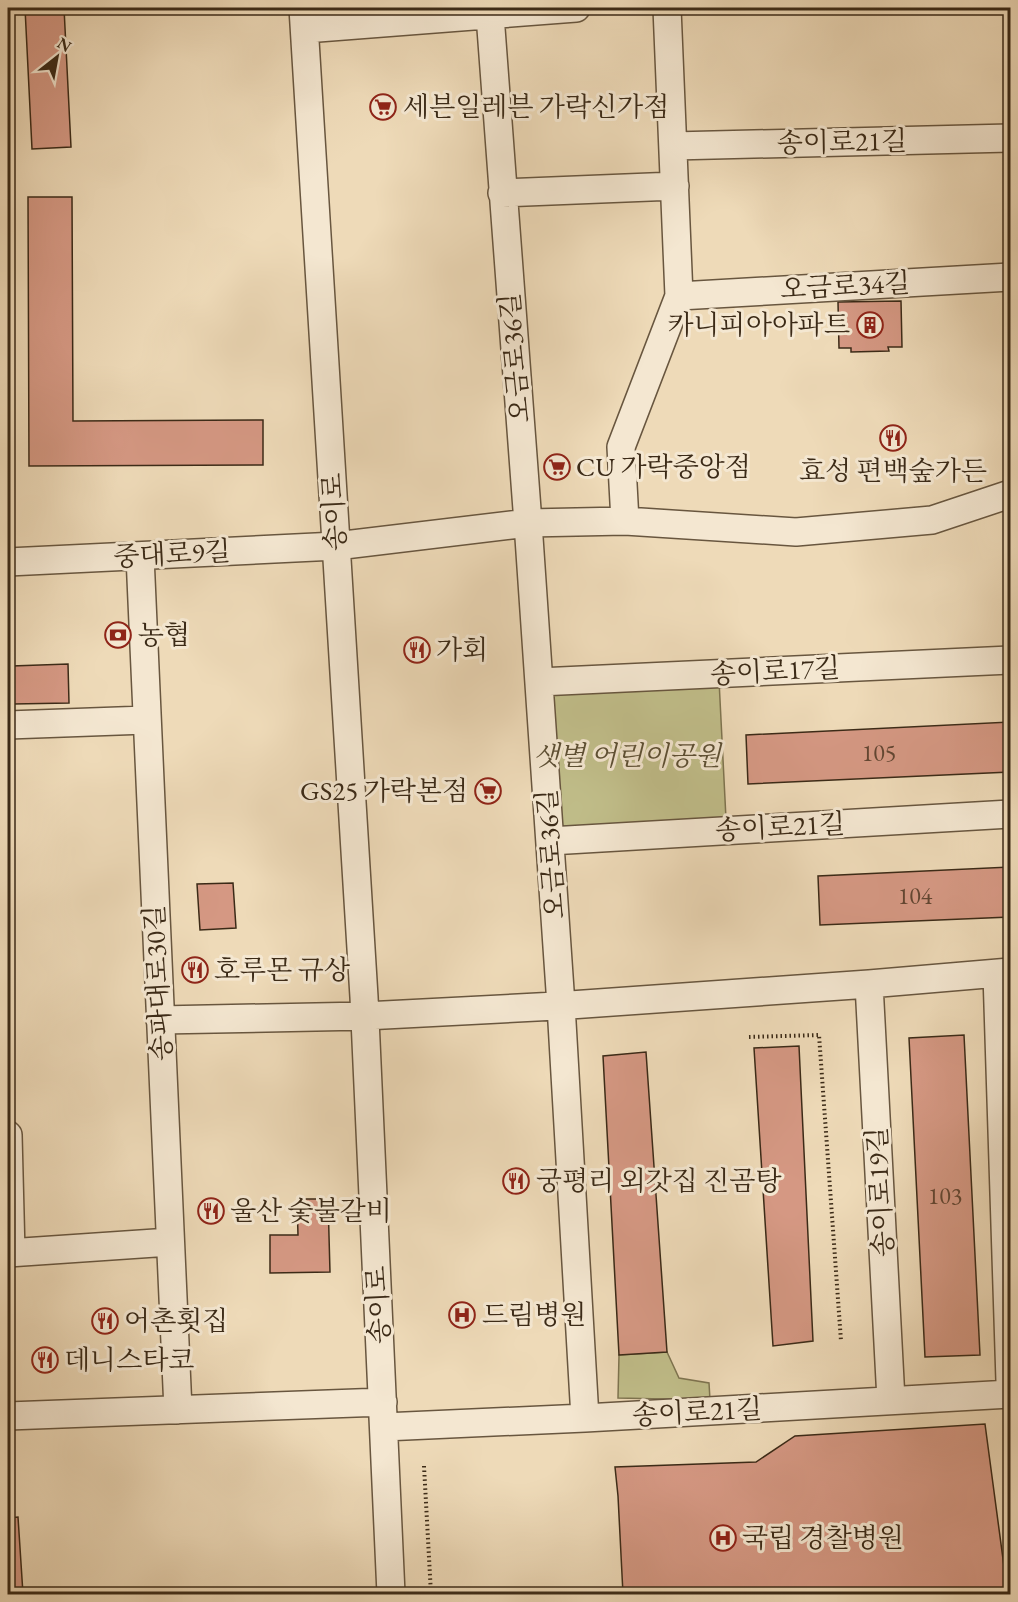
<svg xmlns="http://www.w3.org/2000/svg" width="1018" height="1602" font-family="'EB Garamond','Noto Serif KR',serif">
	<rect width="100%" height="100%" fill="#eedab8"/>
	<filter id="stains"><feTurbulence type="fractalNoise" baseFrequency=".00333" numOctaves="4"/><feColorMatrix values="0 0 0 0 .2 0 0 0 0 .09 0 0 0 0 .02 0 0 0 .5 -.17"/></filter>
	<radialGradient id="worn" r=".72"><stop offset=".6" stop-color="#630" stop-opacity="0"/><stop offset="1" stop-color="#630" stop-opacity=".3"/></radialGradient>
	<path fill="#c0bd89" stroke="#7e7450" stroke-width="1.5" d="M719 680 726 819 560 829 552 692Z
		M667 1352 679 1378 709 1383 710 1400 618 1398 619 1355Z"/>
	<path fill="#d59883" stroke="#3b2a17" stroke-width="1.5" d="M25 8H64L71 147 32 149Z
		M28 197H72L73 421 263 420V465L29 466Z
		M901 301 902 347H888L889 351 851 352V348H839L838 302Z
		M68 664 69 703 13 704 12 666Z
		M1010 722V772L748 784 746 735Z
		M1010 867V917L820 925 818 876Z
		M233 883 236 928 200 930 197 884Z
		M964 1035 980 1355 925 1357 909 1038Z
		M799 1046 813 1341 773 1346 754 1048Z
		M646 1052 667 1352 619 1355 603 1056Z
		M297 1199H328L330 1272 270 1273V1235H298Z
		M985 1424 1007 1589H1010V1594H623L618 1496 615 1467 756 1462 795 1436Z
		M18 1517 23 1594H8V1518Z"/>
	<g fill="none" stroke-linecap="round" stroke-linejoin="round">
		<g stroke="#68563f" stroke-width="30">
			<path id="minor" d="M303 8 364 997 391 1594
				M490 15 528 523 561 1005 585 1418
				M305 29 576 8
				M673 146 1010 138
				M502 193 675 186
				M679 296 1010 277
				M625 521 621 447 679 296 667 8
				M140 556 178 1410
				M8 562 336 546 528 523 625 521 796 532 932 520 1010 494
				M539 682 1010 660
				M8 725 146 720
				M550 841 1010 814
				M997 974 1010 1381
				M869 984 891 1400
				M160 1020 365 1016 556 1006 869 984 1010 972
				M8 1135 11 1253
				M8 1253 170 1242
				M8 1416 383 1402
				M384 1427 585 1418 1010 1394"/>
		</g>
		<path stroke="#3b2a17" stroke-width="4" stroke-dasharray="1.5 3" stroke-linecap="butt" d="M749 1037 819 1035 841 1341
			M424 1466 431 1594"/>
		<use href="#minor" stroke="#f4e7d1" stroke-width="27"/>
	</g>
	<defs>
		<g id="supermarket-ring" transform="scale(1.35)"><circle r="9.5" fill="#f4e7d1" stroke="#8f2418" stroke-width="1.5"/><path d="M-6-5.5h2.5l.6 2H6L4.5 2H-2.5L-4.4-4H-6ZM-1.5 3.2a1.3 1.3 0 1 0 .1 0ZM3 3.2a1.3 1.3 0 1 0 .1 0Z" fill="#8f2418"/></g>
		<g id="building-ring" transform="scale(1.35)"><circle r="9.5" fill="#f4e7d1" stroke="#8f2418" stroke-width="1.5"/><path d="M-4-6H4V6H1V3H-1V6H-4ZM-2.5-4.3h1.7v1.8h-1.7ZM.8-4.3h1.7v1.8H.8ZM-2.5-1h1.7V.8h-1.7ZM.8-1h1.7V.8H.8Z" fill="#8f2418"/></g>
		<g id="restaurant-ring" transform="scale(1.35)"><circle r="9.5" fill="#f4e7d1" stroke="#8f2418" stroke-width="1.5"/><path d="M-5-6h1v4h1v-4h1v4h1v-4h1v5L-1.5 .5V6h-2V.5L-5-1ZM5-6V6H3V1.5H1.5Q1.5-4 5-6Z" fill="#8f2418"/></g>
		<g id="bank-ring" transform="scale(1.35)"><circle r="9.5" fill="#f4e7d1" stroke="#8f2418" stroke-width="1.5"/><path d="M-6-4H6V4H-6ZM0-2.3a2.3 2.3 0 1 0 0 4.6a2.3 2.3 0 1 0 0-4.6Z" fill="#8f2418"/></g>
		<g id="hospital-ring" transform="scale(1.35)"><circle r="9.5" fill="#f4e7d1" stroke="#8f2418" stroke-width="1.5"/><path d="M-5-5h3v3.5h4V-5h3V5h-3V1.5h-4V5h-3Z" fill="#8f2418"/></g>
	</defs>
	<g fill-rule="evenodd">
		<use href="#supermarket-ring" x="383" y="107"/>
		<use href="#building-ring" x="870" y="325"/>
		<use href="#restaurant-ring" x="893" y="438"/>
		<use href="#supermarket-ring" x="557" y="467"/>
		<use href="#bank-ring" x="118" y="635"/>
		<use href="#restaurant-ring" x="417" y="650"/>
		<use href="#supermarket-ring" x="488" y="791"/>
		<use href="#restaurant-ring" x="195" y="970"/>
		<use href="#restaurant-ring" x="516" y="1181"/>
		<use href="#restaurant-ring" x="211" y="1211"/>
		<use href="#hospital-ring" x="462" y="1315"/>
		<use href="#restaurant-ring" x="105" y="1321"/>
		<use href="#restaurant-ring" x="45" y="1360"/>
		<use href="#hospital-ring" x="723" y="1538"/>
	</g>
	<g text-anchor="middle" stroke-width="6" stroke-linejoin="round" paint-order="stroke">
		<g font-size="24" fill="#624632">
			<text x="879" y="761">105</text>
			<text x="915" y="904">104</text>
			<text x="945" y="1204">103</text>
		</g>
		<g font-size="27" fill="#3b2a17" stroke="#f4e7d1" text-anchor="start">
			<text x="403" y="116">세븐일레븐 가락신가점</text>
			<text x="850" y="334" text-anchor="end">카니피아아파트</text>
			<text x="576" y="476">CU 가락중앙점</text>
			<text x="893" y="480" text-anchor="middle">효성 편백숲가든</text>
			<text x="138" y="644">농협</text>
			<text x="436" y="659">가회</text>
			<text x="468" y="800" text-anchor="end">GS25 가락본점</text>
			<text x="214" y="979">호루몬 규상</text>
			<text x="536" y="1190">궁평리 외갓집 진곰탕</text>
			<text x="230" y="1220">울산 숯불갈비</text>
			<text x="482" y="1324">드림병원</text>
			<text x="124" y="1330">어촌횟집</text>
			<text x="64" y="1369">데니스타코</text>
			<text x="742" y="1547">국립 경찰병원</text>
		</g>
		<g font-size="27" fill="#3b2a17" stroke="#f4e7d1">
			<text transform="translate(842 142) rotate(-1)" y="9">송이로21길</text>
			<text transform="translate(845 286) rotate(-3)" y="9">오금로34길</text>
			<text transform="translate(515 358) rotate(-95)" y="9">오금로36길</text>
			<text transform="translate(334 512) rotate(-93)" y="9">송이로</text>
			<text transform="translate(172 554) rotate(-3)" y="9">중대로9길</text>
			<text transform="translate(775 671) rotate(-3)" y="9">송이로17길</text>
			<text transform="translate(780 827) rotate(-3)" y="9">송이로21길</text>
			<text transform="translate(551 854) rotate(-94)" y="9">오금로36길</text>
			<text transform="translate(158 983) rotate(-93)" y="9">송파대로30길</text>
			<text transform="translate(880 1192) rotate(-93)" y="9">송이로19길</text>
			<text transform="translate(378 1305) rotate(-93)" y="9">송이로</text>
			<text transform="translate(697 1412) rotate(-3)" y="9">송이로21길</text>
		</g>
		<g font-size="27" font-style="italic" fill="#5c4f34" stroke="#f4e7d1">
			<text x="627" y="765">샛별 어린이공원</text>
		</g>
	</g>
	<rect width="1018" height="1602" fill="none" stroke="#eedab8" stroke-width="30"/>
	<rect x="9" y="9" width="1000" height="1584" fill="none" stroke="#3b2a17" stroke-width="3"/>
	<rect x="15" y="15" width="988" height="1572" fill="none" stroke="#3b2a17" stroke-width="1.5"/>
	<g transform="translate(57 57) rotate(31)" stroke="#f4e7d1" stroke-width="4.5" paint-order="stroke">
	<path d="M0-4.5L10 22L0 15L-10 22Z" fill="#3b2a17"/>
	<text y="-9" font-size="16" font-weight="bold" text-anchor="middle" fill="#3b2a17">N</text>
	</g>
	<rect width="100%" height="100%" filter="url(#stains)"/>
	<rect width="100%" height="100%" fill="url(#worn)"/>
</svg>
